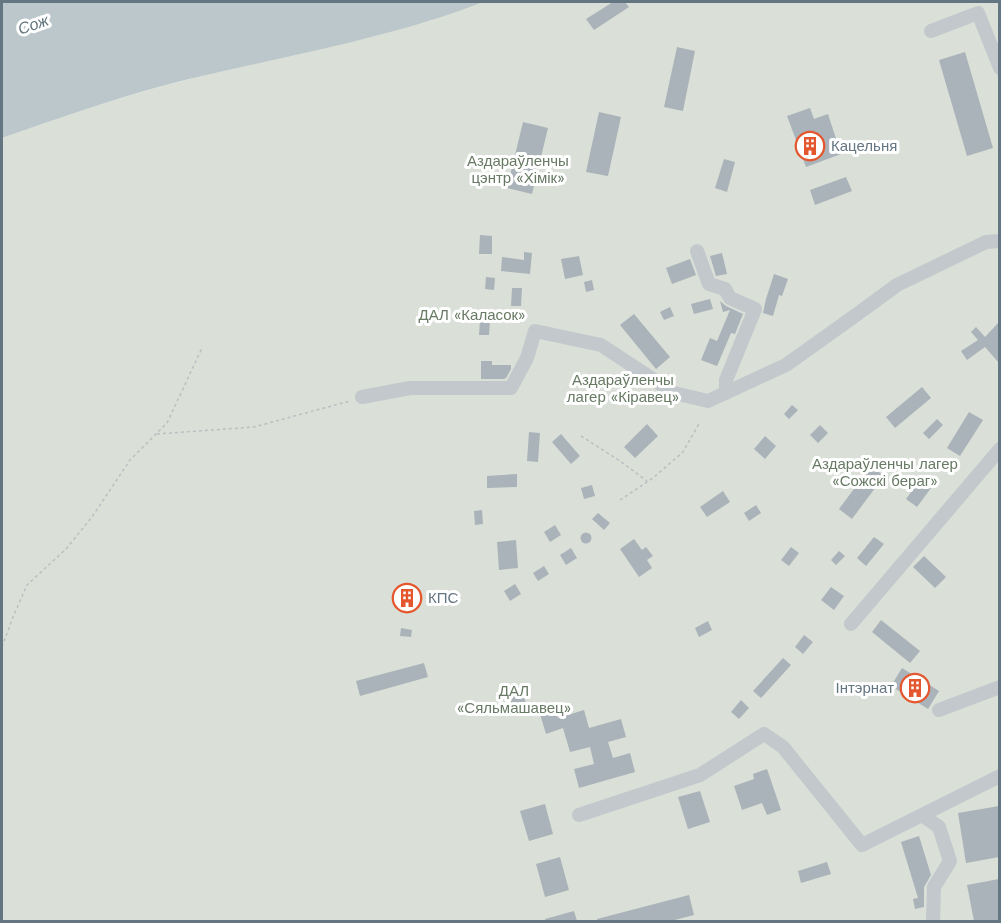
<svg xmlns="http://www.w3.org/2000/svg" width="1001" height="923" font-family="'Work Sans',sans-serif">
	<rect width="100%" height="100%" fill="#fafaf8"/>
	<path fill="#dadfd7" d="M483 2H999V921H2V138L77 111 162 86 414 24Z"/>
	<path fill="#bbc7cb" d="M2 2H483C380 42 269 58 162 86 108 101 55 119 2 138Z"/>
	<path fill="#aab3b9" d="M613 2H625L629 7 594 30 586 19Z
		M677 47 695 51 683 111 664 107Z
		M965 52 993 148 967 156 939 60Z
		M810 108 814 119 828 114 841 154 806 167 787 116Z
		M599 112 621 117 608 176 586 172Z
		M523 122 548 128 532 194 507 188Z
		M724 159 735 162 727 192 715 188Z
		M846 177 852 191 815 205 810 190Z
		M480 235 492 236V254H479Z
		M524 252 532 253 530 274 501 271 502 257 524 260Z
		M722 253 727 274 716 276 710 256Z
		M579 256 583 275 565 279 561 259Z
		M690 259 696 275 672 284 666 268Z
		M774 274 788 279 782 296 779 295 773 316 763 313 766 299Z
		M486 277 495 278 494 290 485 289Z
		M592 280 594 290 586 292 584 282Z
		M512 288H522L521 306H511Z
		M710 299 713 309 694 314 691 304Z
		M720 301 726 306 743 314 735 334 731 333 717 366 701 360 710 338 717 341 730 310 723 312Z
		M670 307 674 316 664 320 660 312Z
		M634 314 670 357 656 369 620 325Z
		M480 320H490L489 335H479Z
		M999 322V363L985 347 967 360 961 351 978 340 971 332 976 327 985 337Z
		M481 361H492V365H511V369L506 378 504 379H481Z
		M922 387 931 398 895 428 886 417Z
		M792 405 798 410 789 419 784 414Z
		M969 412 983 420 960 456 947 448Z
		M937 419 943 425 929 439 923 433Z
		M647 424 658 436 635 458 624 447Z
		M820 425 828 433 818 443 810 435Z
		M529 432 540 433 538 462 527 461Z
		M561 434 580 456 571 464 552 442Z
		M765 436 776 446 765 459 754 449Z
		M871 466 884 476 852 519 839 509Z
		M517 474V487L487 488V476Z
		M923 476 934 484 917 507 906 499Z
		M592 485 595 496 584 499 581 488Z
		M723 491 730 502 707 517 700 507Z
		M756 505 761 513 749 521 744 513Z
		M482 510 483 524 475 525 474 511Z
		M598 513 610 523 604 530 592 519Z
		M555 525 561 535 550 542 544 532Z
		M580.5 538a5.5 5.5 0 1 1 11 0a5.5 5.5 0 1 1-11 0Z
		M874 537 884 544 866 566 857 558Z
		M634 539 642 550 646 547 653 556 647 560 652 568 639 577 620 549Z
		M516 540 518 568 499 570 497 542Z
		M791 547 799 553 789 566 781 560Z
		M571 548 577 558 566 565 560 555Z
		M839 551 845 556 836 565 831 560Z
		M924 556 946 577 935 588 913 567Z
		M544 566 549 574 538 581 533 573Z
		M515 584 521 594 510 601 504 591Z
		M831 587 844 596 834 610 821 600Z
		M401 589 415 591 413 606 399 604Z
		M881 620 920 651 910 663 872 632Z
		M708 621 712 630 699 637 695 628Z
		M401 628 412 630 411 637 400 636Z
		M804 635 813 642 803 654 795 647Z
		M783 658 791 665 761 698 753 691Z
		M424 663 428 677 360 696 356 681Z
		M902 668 939 691 928 709 891 686Z
		M521 686 528 711 514 714 508 690Z
		M741 700 749 708 739 719 731 712Z
		M555 709 558 718 584 710 589 728 621 719 626 737 608 742 613 758 630 753 635 772 579 788 574 769 594 764 590 747 570 752 563 728 546 734 540 714Z
		M767 769 781 810 767 815 762 803 742 810 734 786 754 779 753 774Z
		M700 791 710 822 688 829 678 797Z
		M545 804 553 834 529 841 520 811Z
		M999 806V857L966 863 958 813Z
		M919 836 931 875 924 887V907L915 909 913 899 918 898 901 842Z
		M560 857 569 890 545 897 536 864Z
		M827 862 831 874 801 883 798 871Z
		M999 879V921H974L967 885Z
		M689 895 694 915 671 921H597V919Z
		M574 911 577 921H545V919Z"/>
	<g fill="none" stroke-linecap="round" stroke-linejoin="round">
		<path stroke="#bbbfc2" stroke-width="1.5" stroke-dasharray="3 3" stroke-linecap="butt" d="M157 434 254 427 350 401
			M581 436 620 461 647 481
			M620 500 653 478 683 452 700 422
			M2 647 13 617 27 585 66 549 92 517 130 460 167 423 202 348"/>
		<path stroke="#c3c8cc" stroke-width="14" d="M931 31 978 13 1000 68
			M697 251 709 284 725 289 730 298 755 309 726 380V393
			M362 397 410 388H511L527 358 535 331 601 345 674 393 708 401 786 365 856 315 897 285 986 242 1000 241
			M851 624 1000 449
			M939 710 1000 687
			M579 815 700 775 764 734 783 747 862 845 1000 776
			M922 815 939 827 950 861 934 887 933 920 934 922"/>
	</g>
	<defs>
		<g id="building-ring" transform="scale(1.5)"><circle r="9.5" fill="#fff" stroke="#e4572e" stroke-width="1.5"/><path d="M-4-6H4V6H1V3H-1V6H-4ZM-2.5-4.3h1.7v1.8h-1.7ZM.8-4.3h1.7v1.8H.8ZM-2.5-1h1.7V.8h-1.7ZM.8-1h1.7V.8H.8Z" fill="#e4572e"/></g>
	</defs>
	<g fill-rule="evenodd">
		<use href="#building-ring" x="810" y="146"/>
		<use href="#building-ring" x="407" y="598"/>
		<use href="#building-ring" x="915" y="688"/>
	</g>
	<g text-anchor="middle" stroke-width="6" stroke-linejoin="round" paint-order="stroke">
		<g font-size="15" fill="#657683" stroke="#fff" text-anchor="start">
			<text x="831" y="151">Кацельня</text>
			<text x="428" y="603">КПС</text>
			<text x="894" y="693" text-anchor="end">Інтэрнат</text>
		</g>
		<g font-size="15" fill="#687a64" stroke="#fff">
			<text x="518" y="166">Аздараўленчы<tspan x="518" dy="17">цэнтр «Хімік»</tspan></text>
			<text x="472" y="320">ДАЛ «Каласок»</text>
			<text x="623" y="385">Аздараўленчы<tspan x="623" dy="17">лагер «Кіравец»</tspan></text>
			<text x="885" y="469">Аздараўленчы лагер<tspan x="885" dy="17">«Сожскі бераг»</tspan></text>
			<text x="514" y="696">ДАЛ<tspan x="514" dy="17">«Сяльмашавец»</tspan></text>
		</g>
		<g font-size="16" font-style="italic" fill="#60757c" stroke="#fff">
			<text transform="translate(33 24) rotate(-19)" y="6">Сож</text>
		</g>
	</g>
	<rect width="1001" height="923" fill="none" stroke="#657683" stroke-width="6"/>
</svg>
